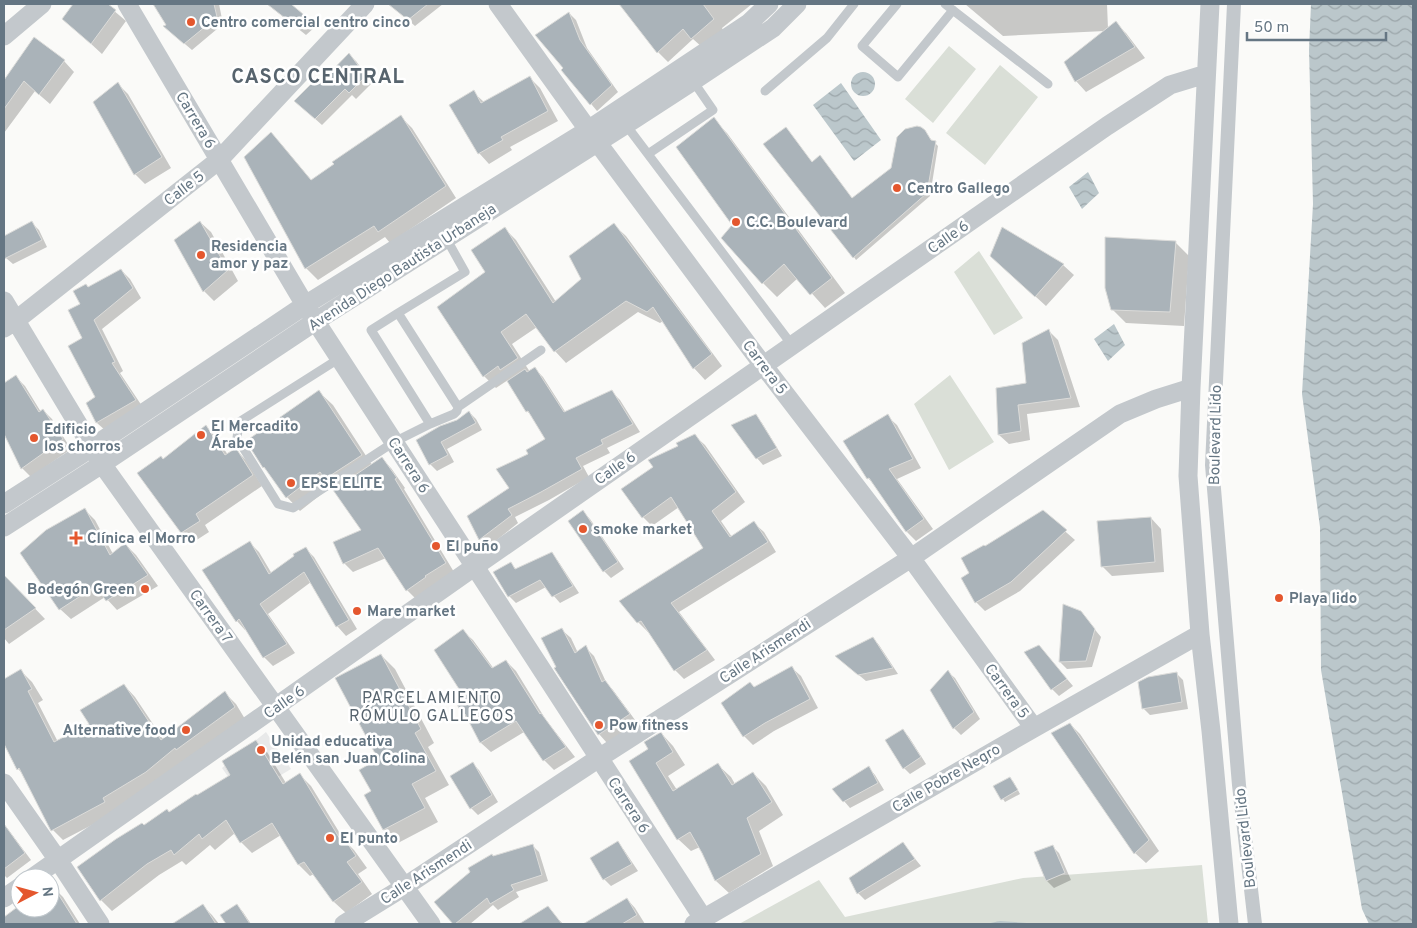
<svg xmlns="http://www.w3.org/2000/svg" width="1417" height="928" font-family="Overpass,sans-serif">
	<defs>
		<pattern id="water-waves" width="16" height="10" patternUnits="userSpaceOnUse" patternTransform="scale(1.25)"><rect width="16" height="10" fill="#bbc7cb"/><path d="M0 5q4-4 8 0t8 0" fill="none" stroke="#9ca6aa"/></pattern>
	</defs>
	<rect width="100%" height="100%" fill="#fafaf8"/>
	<path fill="#e8e9e9" d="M266 732 291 769 243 798 222 768Z"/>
	<path fill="#dadfd7" d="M949 46 976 69 933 123 905 99Z
		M1000 65 1038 97 985 165 946 133Z
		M979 251 1023 318 994 335 954 272Z
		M950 375 994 442 949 470 914 404Z
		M1202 865 1208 924H739L819 880 845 917 1023 878Z"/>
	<path fill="url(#water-waves)" d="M1311 4H1413V924H1369L1362 909 1321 670 1320 527 1302 394 1313 204 1309 50Z
		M851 84a12 12 0 1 1 24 0a12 12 0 1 1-24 0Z
		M841 83 881 140 854 161 813 105Z
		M1088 172 1099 193 1082 209 1069 187Z
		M1114 324 1125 345 1108 361 1094 339Z
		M1000 921 1027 923V924H986Z"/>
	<path fill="#0003" d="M75 4H106L126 21 102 54 64 19Z
		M155 4H189L192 9 199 4H219L223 24 192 50 172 33Z
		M267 4H289L315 27 306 35Z
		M390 4H443L415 26Z
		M621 4H752L722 28 723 30 703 48 693 39 668 62 658 52Z
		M965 4H1107L1108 29 1115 23 1126 33 1145 58 1086 92 1076 81 1105 31 1003 36Z
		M569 13 576 20 587 48 618 92 597 111 563 70Z
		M34 38 64 61 74 72 50 104 35 91 4 133V82Z
		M349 55 356 61 372 83 356 99 352 95 322 125 295 101 319 85Z
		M530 78 540 88 558 121 510 147 512 150 489 164 479 153 473 92 484 102Z
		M117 83 128 94 171 168 145 184 135 174Z
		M400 116 412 128 456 198 390 243 385 237 318 280 306 268 271 134 282 145 312 181Z
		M713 119 727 133 845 293 825 308 798 278 777 297 763 283 734 225Z
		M921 128 930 138 932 142 935 143 938 146 930 196 856 260 854 257 812 164 853 200 892 169Z
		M200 222 211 232 238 281 214 301 204 291Z
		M32 223 39 230 47 247 13 264 6 258 4 253V238Z
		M614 225 626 236 722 366 705 380 694 368 663 321 660 323 638 312 566 363 555 351 537 327 512 344 530 372 535 369 543 377 566 413 612 392 620 400 640 432 607 448 610 453 583 466 589 477 549 500 515 517 518 523 488 547 480 539 530 455 547 440 533 417 527 411 508 380 496 388 484 376 439 307 487 273 504 228 516 240 556 302 582 279Z
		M1175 242 1189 256 1184 326 1126 323 1112 309Z
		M1063 265 1074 275 1046 306 1002 266Z
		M121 270 130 279 141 298 102 329 123 371 120 373 144 409 106 431 97 423 87 403 96 398 84 338 81 304 89 288Z
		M1049 331 1058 340 1080 407 1027 414 1030 440 1009 444 999 435 1027 384Z
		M16 377 25 386 41 412 43 410 52 419 71 449 31 477 22 468 4 431V384Z
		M319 392 333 405 372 465 382 459 391 468 405 488 404 489 454 572 416 599 407 590 386 558 353 572 344 563 363 530 333 485 300 511 287 497 264 467 248 441Z
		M469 412 476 419 482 430 447 449 454 462 437 471 430 464 418 440 457 421Z
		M755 416 762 423 782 456 763 465 757 458Z
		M887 416 897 425 921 468 897 479 933 529 916 541 907 532 877 488 868 478Z
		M206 427 216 437 228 455 236 450 246 460 262 486 205 525 209 532 192 543 182 533 164 460Z
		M695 436 705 445 745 502 721 521 732 537 754 523 764 532 776 552 679 612 715 660 684 679 675 670 649 631 648 632 638 622 621 601 704 549 679 507 652 526 643 517 655 468 680 446Z
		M85 510 95 520 113 554 125 544 136 555 158 586 117 610 105 597 71 619 60 609Z
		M583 512 590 519 624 569 611 578 604 571Z
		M1043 512 1075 540 1020 591 985 611 976 602 971 574 985 547Z
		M1151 518 1161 529 1164 572 1112 576 1102 566Z
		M250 543 259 552 272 574 305 548 314 557 357 629 346 636 338 627 311 582 268 614 295 653 273 666 264 657 247 629 245 630 237 621Z
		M552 554 558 561 579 593 560 603 546 587 516 603 509 596 495 572 511 564 517 570Z
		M4 576 45 619 9 644 4 638Z
		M1064 605 1087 620 1101 637 1092 667 1067 669 1060 662Z
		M562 630 571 638 578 653 585 647 594 656 607 684 613 690 638 724 607 743 599 734Z
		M463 631 473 640 494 669 506 661 516 671 546 720 575 757 554 770 544 760 524 732 491 752 481 743 469 720 464 715 461 689Z
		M873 638 879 645 898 674 866 681 837 657Z
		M1045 653 1073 686 1059 696 1052 689Z
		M381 655 395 669 434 743 428 747 449 785 425 798 438 822 398 843 384 830 366 795 373 792 380 760Z
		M792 668 801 676 818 708 774 731 753 745 744 736 754 688Z
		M21 671 32 682 43 700 38 703 58 742 91 725 124 685 135 697 163 739 225 693 236 704 245 719 115 813 63 840 52 829 24 775 18 769 4 742V681Z
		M948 672 955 678 980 719 961 735 954 728 931 691Z
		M1176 673 1183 680 1188 709 1150 715 1143 708Z
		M1070 724 1080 734 1159 851 1146 863 1135 853 1053 734Z
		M903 730 909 737 926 764 910 774 904 768Z
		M661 733 673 746 685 765 668 776 677 790 718 765 731 777 735 784 753 773 766 786 783 815 759 831 773 866 729 893 716 881 700 847 691 851 678 839 650 749Z
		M255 741 267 752 286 783 300 775 311 786 344 840 354 850 367 868 358 874 372 894 346 913 334 902 314 874 310 876 299 865 281 835 252 853 241 842 235 833 215 850 210 845 186 865 182 861 159 875 112 911 101 900 144 826 170 814 232 775Z
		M473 764 479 770 498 802 478 815 471 808Z
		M869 768 875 775 884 790 850 808 844 801Z
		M1013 781 1020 794 1005 802 995 787Z
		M4 824 31 860 7 878 4 875Z
		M618 843 624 850 638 871 611 886 604 879Z
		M903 844 921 866 865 900 858 893 850 878Z
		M532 845 539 852 548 881 516 892 519 897 498 910 493 905 470 924H455L436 902 494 858Z
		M1052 846 1059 853 1071 880 1054 888 1047 881 1036 853Z
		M50 885H51L63 897 80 924H10L6 917 20 907V908H50Z
		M627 899 635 908 645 924H585Z
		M237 905 243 912 251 924H228L222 916Z
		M203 906 212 915 219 924H174Z
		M548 908 563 924H522Z"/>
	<path fill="#aab3b9" stroke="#dcdcda" d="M73 4H108L116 10 91 44 62 19Z
		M153 4H214L217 17 184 44 163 26 166 25Z
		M267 4H291L309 19 299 29Z
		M388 4H428L408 20Z
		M619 4H703L714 19 691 39 683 29 657 53Z
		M569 12 580 40 612 85 590 105 561 70 563 68 535 35Z
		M1116 21 1135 47 1075 82 1064 62Z
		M34 37 65 60 39 95 24 81 4 109V80Z
		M349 53 366 76 349 93 345 89 315 119 294 101 315 80 319 84Z
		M530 76 548 111 501 137 503 140 478 154 449 105 474 90 481 103Z
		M118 82 162 157 134 175 93 102Z
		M401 115 446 186 378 232 374 226 305 269 244 157 271 132 311 180 334 164 332 162Z
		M714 117 832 278 810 295 784 264 762 284 721 238 732 225 676 147Z
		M917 126 921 127 925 130 931 140 936 141 927 193 853 258 763 144 786 127 812 162 820 155 852 198 891 168 897 137 905 129Z
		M32 221 42 240 4 259V236Z
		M200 221 228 270 203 292 174 240Z
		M614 223 712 354 693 369 653 307 647 312 626 301 554 352 526 314 501 332 518 358 500 370 498 366 483 377 437 307 485 272 471 250 505 227 553 303 581 279 569 256Z
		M1002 227 1064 264 1035 297 990 256Z
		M1105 237 1176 241 1170 312 1111 310 1105 288Z
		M121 269 133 288 94 320 115 362 112 363 136 400 96 423 86 403 95 397 68 346 82 338 68 310 80 304 73 291 86 284 88 287Z
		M1049 329 1071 398 1018 405 1021 431 998 435 996 388 1026 383 1022 343Z
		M535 367 564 412 612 390 633 424 601 440 603 444 576 458 582 469 541 492 508 509 512 515 479 540 467 516 509 488 496 469 528 454 526 450 545 439 528 411 526 412 507 381 525 369 527 372Z
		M16 375 39 412 43 409 63 439 21 469 4 434V383Z
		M319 390 362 455 325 479 320 472 286 498 264 467 263 468 246 441Z
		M469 411 476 423 441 442 448 455 429 465 416 440 440 426 457 420Z
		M756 414 777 448 756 459 731 425Z
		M888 414 913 459 889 469 924 519 906 532 869 478 867 479 843 441Z
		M206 425 225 455 236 448 253 475 196 514 200 521 181 533 137 473 161 456 163 459Z
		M695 434 736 492 712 511 730 537 754 521 768 542 671 603 707 650 674 671 641 621 637 623 619 601 703 548 671 497 642 518 621 489 653 467 648 460 678 446 676 443Z
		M382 457 397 478 395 479 446 563 425 576 426 577 406 591 378 548 343 564 333 542 361 530 333 490Z
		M85 508 110 555 125 543 148 575 106 601 96 586 59 610 20 553 46 530Z
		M583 510 618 562 603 572 568 521Z
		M1043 510 1067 530 1011 582 975 603 961 578 969 573 961 558 984 545 985 546Z
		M1151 517 1155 562 1101 567 1097 521Z
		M250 541 269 574 294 556 293 554 306 547 349 620 336 627 304 572 260 604 287 644 263 658 239 619 236 622 202 570Z
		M552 552 573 586 552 597 540 580 508 597 493 572 511 562 515 569Z
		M4 575 36 608 4 630Z
		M1063 604 1081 611 1095 629 1086 661 1059 662Z
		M562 628 575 653 586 645 602 682 605 680 630 714 598 735 554 668 556 667 541 638Z
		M463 629 492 668 506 660 540 714 541 713 566 747 543 761 516 721 480 743 465 714 463 715 451 694 459 689 434 650Z
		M873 637 893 668 858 675 835 656Z
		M1039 645 1067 679 1051 690 1024 652Z
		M381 654 421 729 415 733 436 771 412 784 425 808 383 830 364 795 371 791 359 770 378 759 335 678Z
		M792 666 810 699 765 723 743 737 721 703 750 682 754 687Z
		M21 669 32 689 28 691 54 742 89 724 80 710 124 684 161 740 225 691 235 707 176 750 175 748 146 772 103 798 105 802 51 831 19 768 17 770 4 744V679Z
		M948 670 974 712 953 729 930 690Z
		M1177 672 1182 702 1142 709 1138 682 1148 677Z
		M1070 723 1149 840 1134 854 1051 733Z
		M903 729 921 757 903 769 885 740Z
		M661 732 673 752 656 763 673 791 718 763 732 785 753 772 772 802 747 818 761 854 715 881 702 853 690 832 677 840 629 761 648 749 644 742Z
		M256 740 283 784 300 773 340 839 343 837 356 856 347 862 362 882 333 902 304 862 298 865 272 823 240 843 226 820 202 839 199 834 174 855 171 850 147 864 100 901 77 867 116 839 142 823 144 825 167 809 169 812 196 794 197 795 230 775 222 761Z
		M473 762 492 795 470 809 450 776Z
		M869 766 878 783 843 802 832 789Z
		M1010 777 1018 790 1001 800 993 786Z
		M4 824 25 853 4 869Z
		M618 841 632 864 603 880 590 858Z
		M903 842 915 859 857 894 849 878Z
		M533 844 542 875 511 885 514 890 490 904 487 898 455 924H453L434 902 470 872 468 868 492 854 493 856Z
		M1053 845 1065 873 1046 881 1034 852Z
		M50 881 77 924H4V917L16 908H50Z
		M627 898 637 915 622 924H583Z
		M203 904 216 924H172Z
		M237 904 250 924H226L220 915Z
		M548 906 562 924H519Z"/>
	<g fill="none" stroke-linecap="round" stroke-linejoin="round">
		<path stroke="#c3c8cc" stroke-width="9" d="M897 4 862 46 898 77 953 10
			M945 4 1048 84
			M765 91 827 38 854 4
			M626 125 792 345
			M648 154 713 110 693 81
			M398 313 371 330 430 424
			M340 358 239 422 237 438 278 504 293 508 394 442 430 424 454 414 457 411 458 407 398 313 465 272 446 238
			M458 407 541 350"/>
		<path stroke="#c3c8cc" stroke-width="14" d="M1234 4 1212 465 1239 785 1255 924"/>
		<path stroke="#c3c8cc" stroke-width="19" d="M127 4 305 305 703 918
			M498 4 597 142 763 365 911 558 1034 728
			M1210 4 1191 388 1188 476 1200 634 1211 731 1229 924
			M4 36 42 4
			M4 301 102 464 431 924
			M4 328 15 321 219 160 365 4
			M4 504 91 448 305 305 588 130 749 23 769 4
			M4 527 102 464 316 321 633 120 693 81 773 28 797 4
			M4 783 58 860 100 924
			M32 878 474 567 1107 126 1170 85 1206 74
			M4 898 20 887
			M344 924 404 887 599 758 911 558 1120 414 1156 399 1191 388
			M694 924 1034 728 1200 634"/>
	</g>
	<g fill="#e4572e" stroke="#fff" stroke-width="2">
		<circle cx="191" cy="22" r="5"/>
		<circle cx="897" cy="188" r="5"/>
		<circle cx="736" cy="222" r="5"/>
		<circle cx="201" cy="255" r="5"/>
		<circle cx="201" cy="435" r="5"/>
		<circle cx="34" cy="438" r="5"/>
		<circle cx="291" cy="483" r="5"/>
		<circle cx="583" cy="529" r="5"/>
		<path d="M73.5 530.5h5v5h5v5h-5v5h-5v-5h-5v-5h5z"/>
		<circle cx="436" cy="546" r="5"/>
		<circle cx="145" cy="589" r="5"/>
		<circle cx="1279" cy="598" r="5"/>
		<circle cx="357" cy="611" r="5"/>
		<circle cx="599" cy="725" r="5"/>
		<circle cx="186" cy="730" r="5"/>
		<circle cx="261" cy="750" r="5"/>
		<circle cx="330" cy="838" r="5"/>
	</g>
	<g text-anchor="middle" stroke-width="5" stroke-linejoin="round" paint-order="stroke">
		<g font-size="15" font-weight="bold" fill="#657683" stroke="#fff" text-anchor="start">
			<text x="201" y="27">Centro comercial centro cinco</text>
			<text x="907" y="193">Centro Gallego</text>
			<text x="746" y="227">C.C. Boulevard</text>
			<text x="211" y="251">Residencia<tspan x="211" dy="17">amor y paz</tspan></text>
			<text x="211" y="431">El Mercadito<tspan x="211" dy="17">Árabe</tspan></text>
			<text x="44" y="434">Edificio<tspan x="44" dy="17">los chorros</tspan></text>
			<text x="301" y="488">EPSE ELITE</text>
			<text x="593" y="534">smoke market</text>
			<text x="87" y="543">Clínica el Morro</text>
			<text x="446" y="551">El puño</text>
			<text x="135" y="594" text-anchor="end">Bodegón Green</text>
			<text x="1289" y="603">Playa lido</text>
			<text x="367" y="616">Mare market</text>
			<text x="609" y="730">Pow fitness</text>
			<text x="176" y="735" text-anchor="end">Alternative food</text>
			<text x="271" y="746">Unidad educativa<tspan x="271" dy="17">Belén san Juan Colina</tspan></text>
			<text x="340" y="843">El punto</text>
		</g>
		<g font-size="15" fill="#657683" stroke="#fff">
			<text transform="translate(196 120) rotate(59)" y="5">Carrera 6</text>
			<text transform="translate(184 188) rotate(-38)" y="5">Calle 5</text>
			<text transform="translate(948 237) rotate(-35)" y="5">Calle 6</text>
			<text transform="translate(402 267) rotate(-33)" y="5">Avenida Diego Bautista Urbaneja</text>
			<text transform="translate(765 367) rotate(53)" y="5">Carrera 5</text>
			<text transform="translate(1215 435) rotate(-89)" y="5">Boulevard Lido</text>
			<text transform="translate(409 465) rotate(57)" y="5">Carrera 6</text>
			<text transform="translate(615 468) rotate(-35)" y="5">Calle 6</text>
			<text transform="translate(211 616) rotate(54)" y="5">Carrera 7</text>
			<text transform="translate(765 651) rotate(-33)" y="5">Calle Arismendi</text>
			<text transform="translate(1007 691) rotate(54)" y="5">Carrera 5</text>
			<text transform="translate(284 702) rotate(-35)" y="5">Calle 6</text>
			<text transform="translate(946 778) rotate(-30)" y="5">Calle Pobre Negro</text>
			<text transform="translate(629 805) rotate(57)" y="5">Carrera 6</text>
			<text transform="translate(1245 838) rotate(-96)" y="5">Boulevard Lido</text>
			<text transform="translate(426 872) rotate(-33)" y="5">Calle Arismendi</text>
		</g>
		<g font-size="16" letter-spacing="1" fill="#57646e" stroke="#fff">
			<text x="432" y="703">PARCELAMIENTO<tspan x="432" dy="18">RÓMULO GALLEGOS</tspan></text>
		</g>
		<g font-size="20" font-weight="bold" letter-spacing="1" fill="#57646e" stroke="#fff">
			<text x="318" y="83">CASCO CENTRAL</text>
		</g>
	</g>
	<rect width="1417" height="928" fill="none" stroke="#657683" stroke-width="10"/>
	<g transform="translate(35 893) rotate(84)"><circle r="24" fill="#ffffff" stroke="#c1c8cd"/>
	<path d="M0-4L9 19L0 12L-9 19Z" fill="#e4572e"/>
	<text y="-8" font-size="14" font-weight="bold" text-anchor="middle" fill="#657683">N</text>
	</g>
	<path d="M1247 32v8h139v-8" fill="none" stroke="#657683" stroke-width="2.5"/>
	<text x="1254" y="32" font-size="15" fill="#657683" stroke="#ffffff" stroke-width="4" paint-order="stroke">50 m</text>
</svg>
